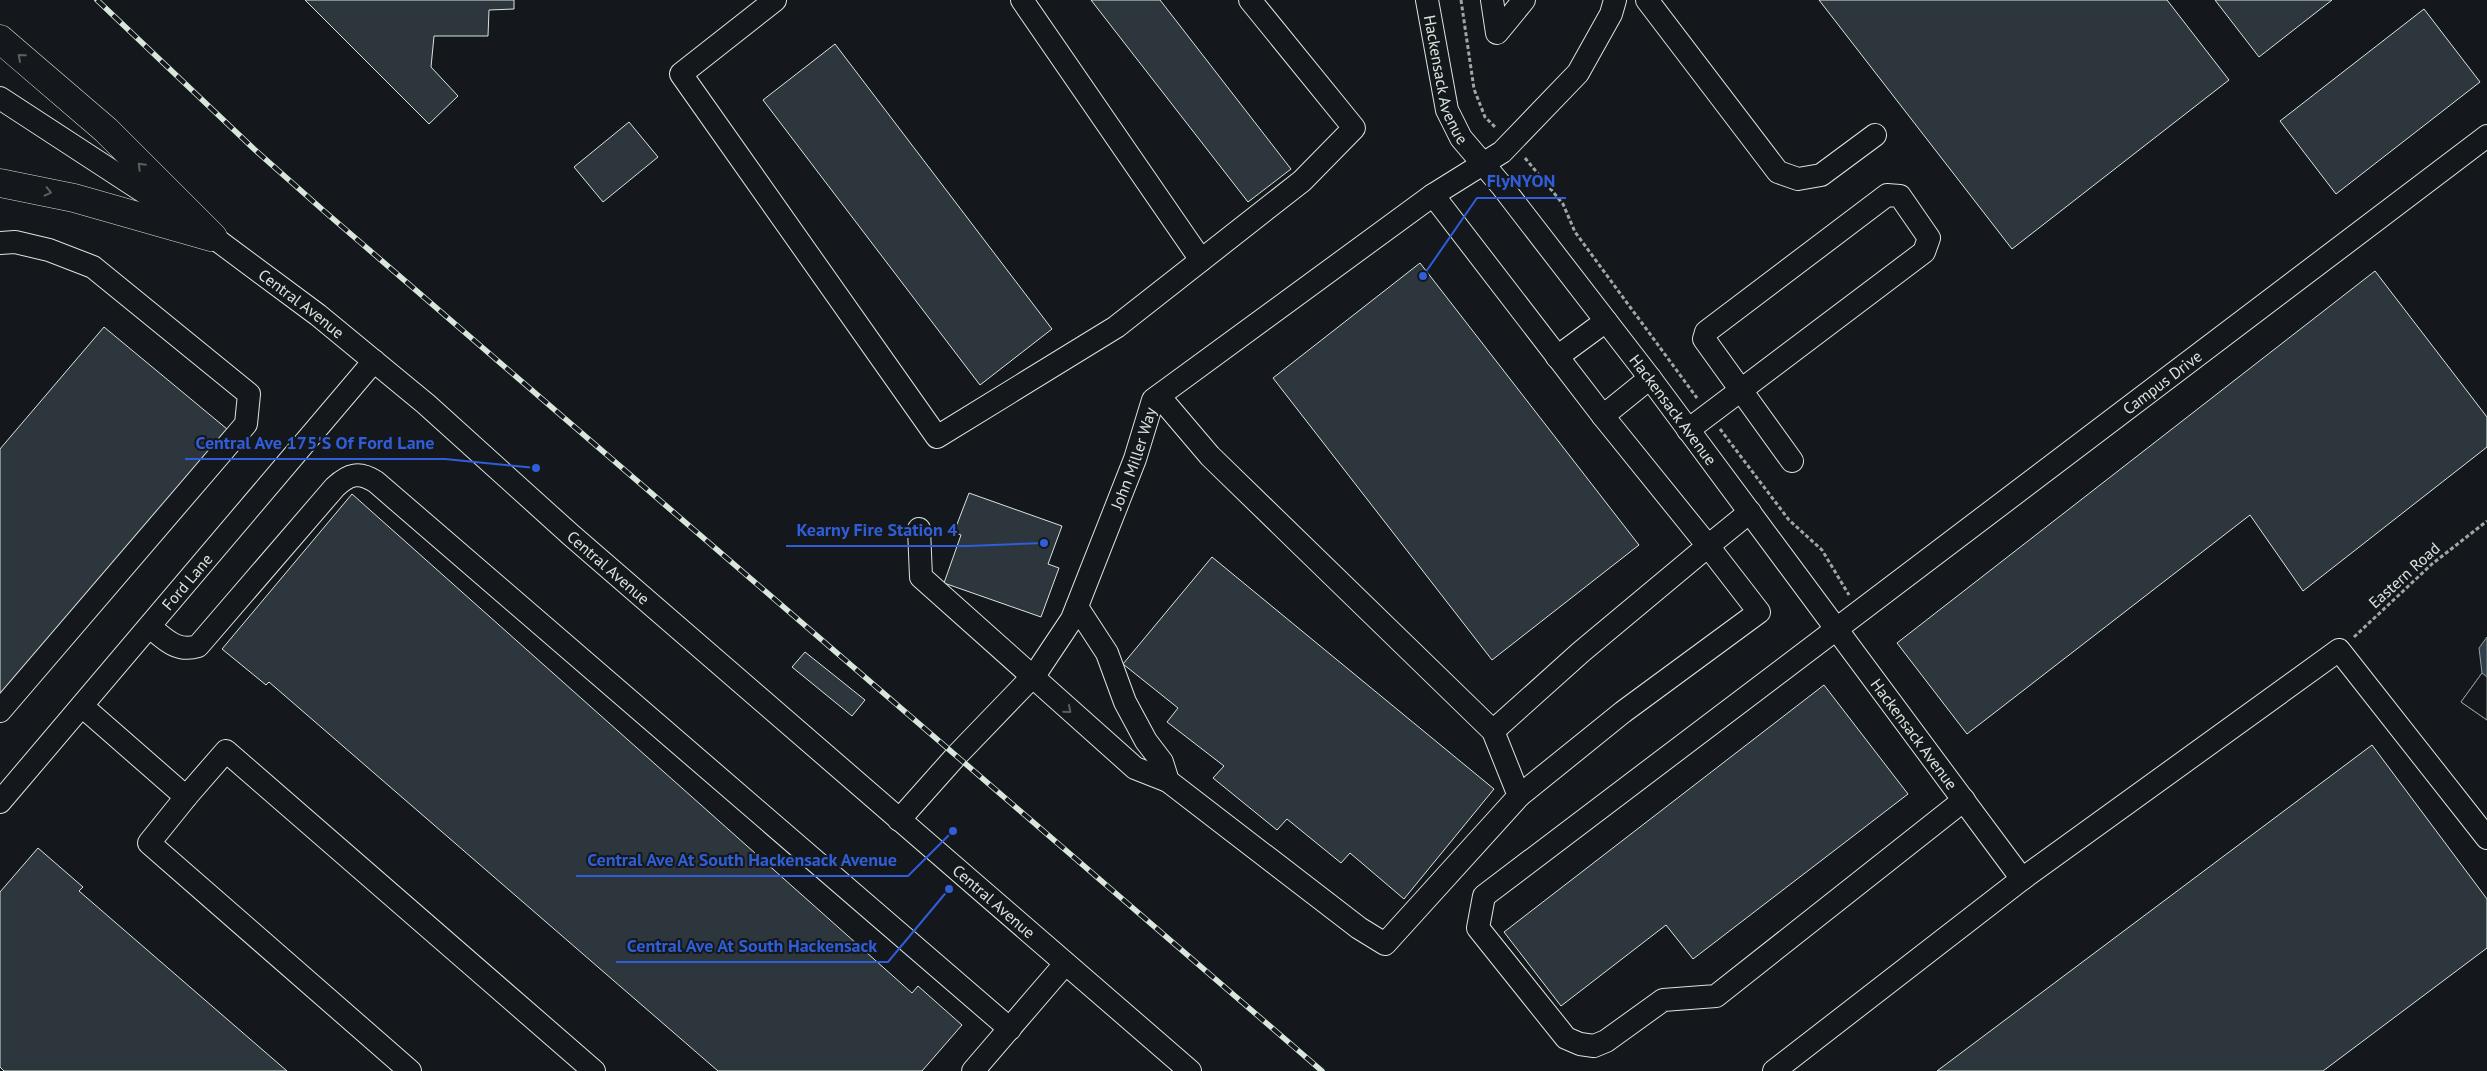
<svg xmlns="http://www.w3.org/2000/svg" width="2487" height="1071" font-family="'PT Sans',sans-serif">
	<rect width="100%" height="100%" fill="#14181c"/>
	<path fill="#2f3f4d" stroke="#939e99" d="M2487 637V720L2461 702 2482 673 2479 648Z"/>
	<path fill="#14181c" stroke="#939e99" d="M2482 673 2487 677V720L2461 702Z"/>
	<path fill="#2c363c" stroke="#d8e6dc" d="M305 0H514V9L489 10 488 36H434L431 67 458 96 429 124Z
		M1091 0H1160L1291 169 1248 202Z
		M1819 0H2167L2229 80 2012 249Z
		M2215 0H2332L2259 57Z
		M2424 9 2480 82 2336 194 2280 121Z
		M835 44 1052 329 980 385 763 100Z
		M629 122 658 157 603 202 574 167Z
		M1420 263 1639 545 1492 660 1273 378Z
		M2375 271 2487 417V447L2303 591 2250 515 1967 734 1897 643Z
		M104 327 227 429 0 695V449Z
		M969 493 1062 526 1048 564 1059 568 1041 617 944 583 961 535 954 532Z
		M352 494 912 993 918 986 962 1025 922 1071H718L269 682 266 685 222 649Z
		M1212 557 1494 789 1404 899 1350 853 1341 863 1287 819 1277 830 1213 778 1224 766 1167 722 1178 708 1123 664Z
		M805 652 865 700 852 716 792 667Z
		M1824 685 1908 794 1693 959 1666 925 1561 1006 1504 932Z
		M2372 745 2487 899V948L2323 1071H1937Z
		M38 848 83 887 79 891 287 1071H4L0 1067V892Z"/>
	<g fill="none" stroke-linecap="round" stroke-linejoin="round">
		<g stroke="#d8e6dc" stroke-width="24">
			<g id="minor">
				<path d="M775 0 681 74 937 437 1116 327 1302 181 1354 128 1250 0"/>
				<path d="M1022 0 1201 260"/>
				<path id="s1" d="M1427 0 1447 110 1461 138 1501 185 1650 378 2022 879 2339 650 2487 838"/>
				<path d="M1492 0 1497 33 1524 0"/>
				<path d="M1647 0 1778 172 1798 179 1821 175 1875 135"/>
				<path id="s2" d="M0 98 213 237 318 315 426 404 571 535 1190 1071"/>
				<path d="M1433 195 1603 416 1708 546 1750 512"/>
				<path d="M0 243 15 242 49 250 93 267 249 394 246 424 0 711"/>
				<path d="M1557 357 1606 321"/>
				<path d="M1603 416 1650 378"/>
				<path d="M1688 430 1924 252 1929 238 1900 196 1887 195 1706 332 1704 339 1792 461"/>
				<path d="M919 529 921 577 1135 768 1168 781"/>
				<path d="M1077 607 1107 653 1125 702 1146 741 1162 762 1168 781 1359 928 1385 944 1519 796 1493 731 1210 456 1159 396"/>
				<path d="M150 627C165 639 177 653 198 646L335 487C349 474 359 471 376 482L1010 1029"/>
				<path d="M82 706 186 797 226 751 594 1071"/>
				<path d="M1493 731 1581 652 1708 546 1759 612 1623 712 1519 796"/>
				<path d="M186 797 149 843 410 1071"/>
				<path id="s3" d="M1964 800 1716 996 1663 1000 1606 1041 1594 1046 1580 1044 1566 1038 1478 928 1484 896 2487 136"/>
				<path id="s4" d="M0 802 374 361"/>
				<path id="s5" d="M899 820 956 756 1036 673 1072 619 1135 459 1153 400 1433 195 1502 152 1578 73 1611 14 1615 0"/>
				<path d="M973 1071 1065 964"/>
				<path d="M1774 1071 2022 879"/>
			</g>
		</g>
		<g stroke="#d8e6dc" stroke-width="29">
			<path id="highway" d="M0 39 106 130 213 237
				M0 183 74 198 211 237"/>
		</g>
		<path stroke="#9da8a2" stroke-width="3" stroke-dasharray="4 2.5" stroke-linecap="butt" d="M1461 0 1474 89 1485 117 1496 128
			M1525 158 1563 204 1575 232 1697 398
			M1720 429 1789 520 1822 550 1849 595
			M2354 637 2432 564 2487 521"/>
		<use href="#minor" stroke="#14181c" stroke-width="22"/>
		<use href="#highway" stroke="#14181c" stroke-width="28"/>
		<g stroke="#d8e6dc" stroke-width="5.5">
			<path id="rail" d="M97 0 254 149 324 211 1322 1071"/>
		</g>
		<use href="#rail" stroke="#14181c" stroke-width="4" stroke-dasharray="11" stroke-linecap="butt"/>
	</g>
	<defs><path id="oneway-chevron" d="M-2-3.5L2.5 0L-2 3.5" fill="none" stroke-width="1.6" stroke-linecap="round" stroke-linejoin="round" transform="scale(1.25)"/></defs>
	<g stroke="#59605f">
		<use href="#oneway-chevron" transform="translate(21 57) rotate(-139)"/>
		<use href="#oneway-chevron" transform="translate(141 166) rotate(-135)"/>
		<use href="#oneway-chevron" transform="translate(48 192) rotate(13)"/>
		<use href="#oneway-chevron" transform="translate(1068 710) rotate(41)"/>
	</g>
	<g text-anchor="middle" stroke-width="4" stroke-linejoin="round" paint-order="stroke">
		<g font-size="16" fill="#d8e6dc" stroke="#14181c">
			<text dy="6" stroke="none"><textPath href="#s1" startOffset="82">Hackensack Avenue</textPath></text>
			<text dy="6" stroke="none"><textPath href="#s2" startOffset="365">Central Avenue</textPath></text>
			<text dy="6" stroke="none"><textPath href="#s3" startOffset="1506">Campus Drive</textPath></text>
			<text dy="6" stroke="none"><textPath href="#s1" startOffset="488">Hackensack Avenue</textPath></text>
			<text dy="6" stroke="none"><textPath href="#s5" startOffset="438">John Miller Way</textPath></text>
			<text dy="6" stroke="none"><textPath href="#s2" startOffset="770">Central Avenue</textPath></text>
			<text transform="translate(2404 575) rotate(-42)" y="6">Eastern Road</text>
			<text dy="6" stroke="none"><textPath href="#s4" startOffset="289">Ford Lane</textPath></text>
			<text dy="6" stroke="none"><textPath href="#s1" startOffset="892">Hackensack Avenue</textPath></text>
			<text dy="6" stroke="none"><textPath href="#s2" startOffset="1280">Central Avenue</textPath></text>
		</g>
	</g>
	<path fill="none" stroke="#305dd8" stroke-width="2" d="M1423 276L1477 198H1566M536 468L445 459H185M1044 543L968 546H786M953 831L908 876H576M949 889L888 962H616"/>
	<g fill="#305dd8" stroke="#14181c" stroke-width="2">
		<circle cx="1423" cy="276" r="5"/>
		<circle cx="536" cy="468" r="5"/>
		<circle cx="1044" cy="543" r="5"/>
		<circle cx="953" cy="831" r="5"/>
		<circle cx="949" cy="889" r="5"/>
	</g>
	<g font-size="18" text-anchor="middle" font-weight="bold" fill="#305dd8" stroke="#14181c" stroke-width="4" stroke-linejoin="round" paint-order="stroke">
		<text x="1521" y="187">FlyNYON</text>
		<text x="315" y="449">Central Ave 175'S Of Ford Lane</text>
		<text x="877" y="536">Kearny Fire Station 4</text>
		<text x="742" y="866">Central Ave At South Hackensack Avenue</text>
		<text x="752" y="952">Central Ave At South Hackensack</text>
	</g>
</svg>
